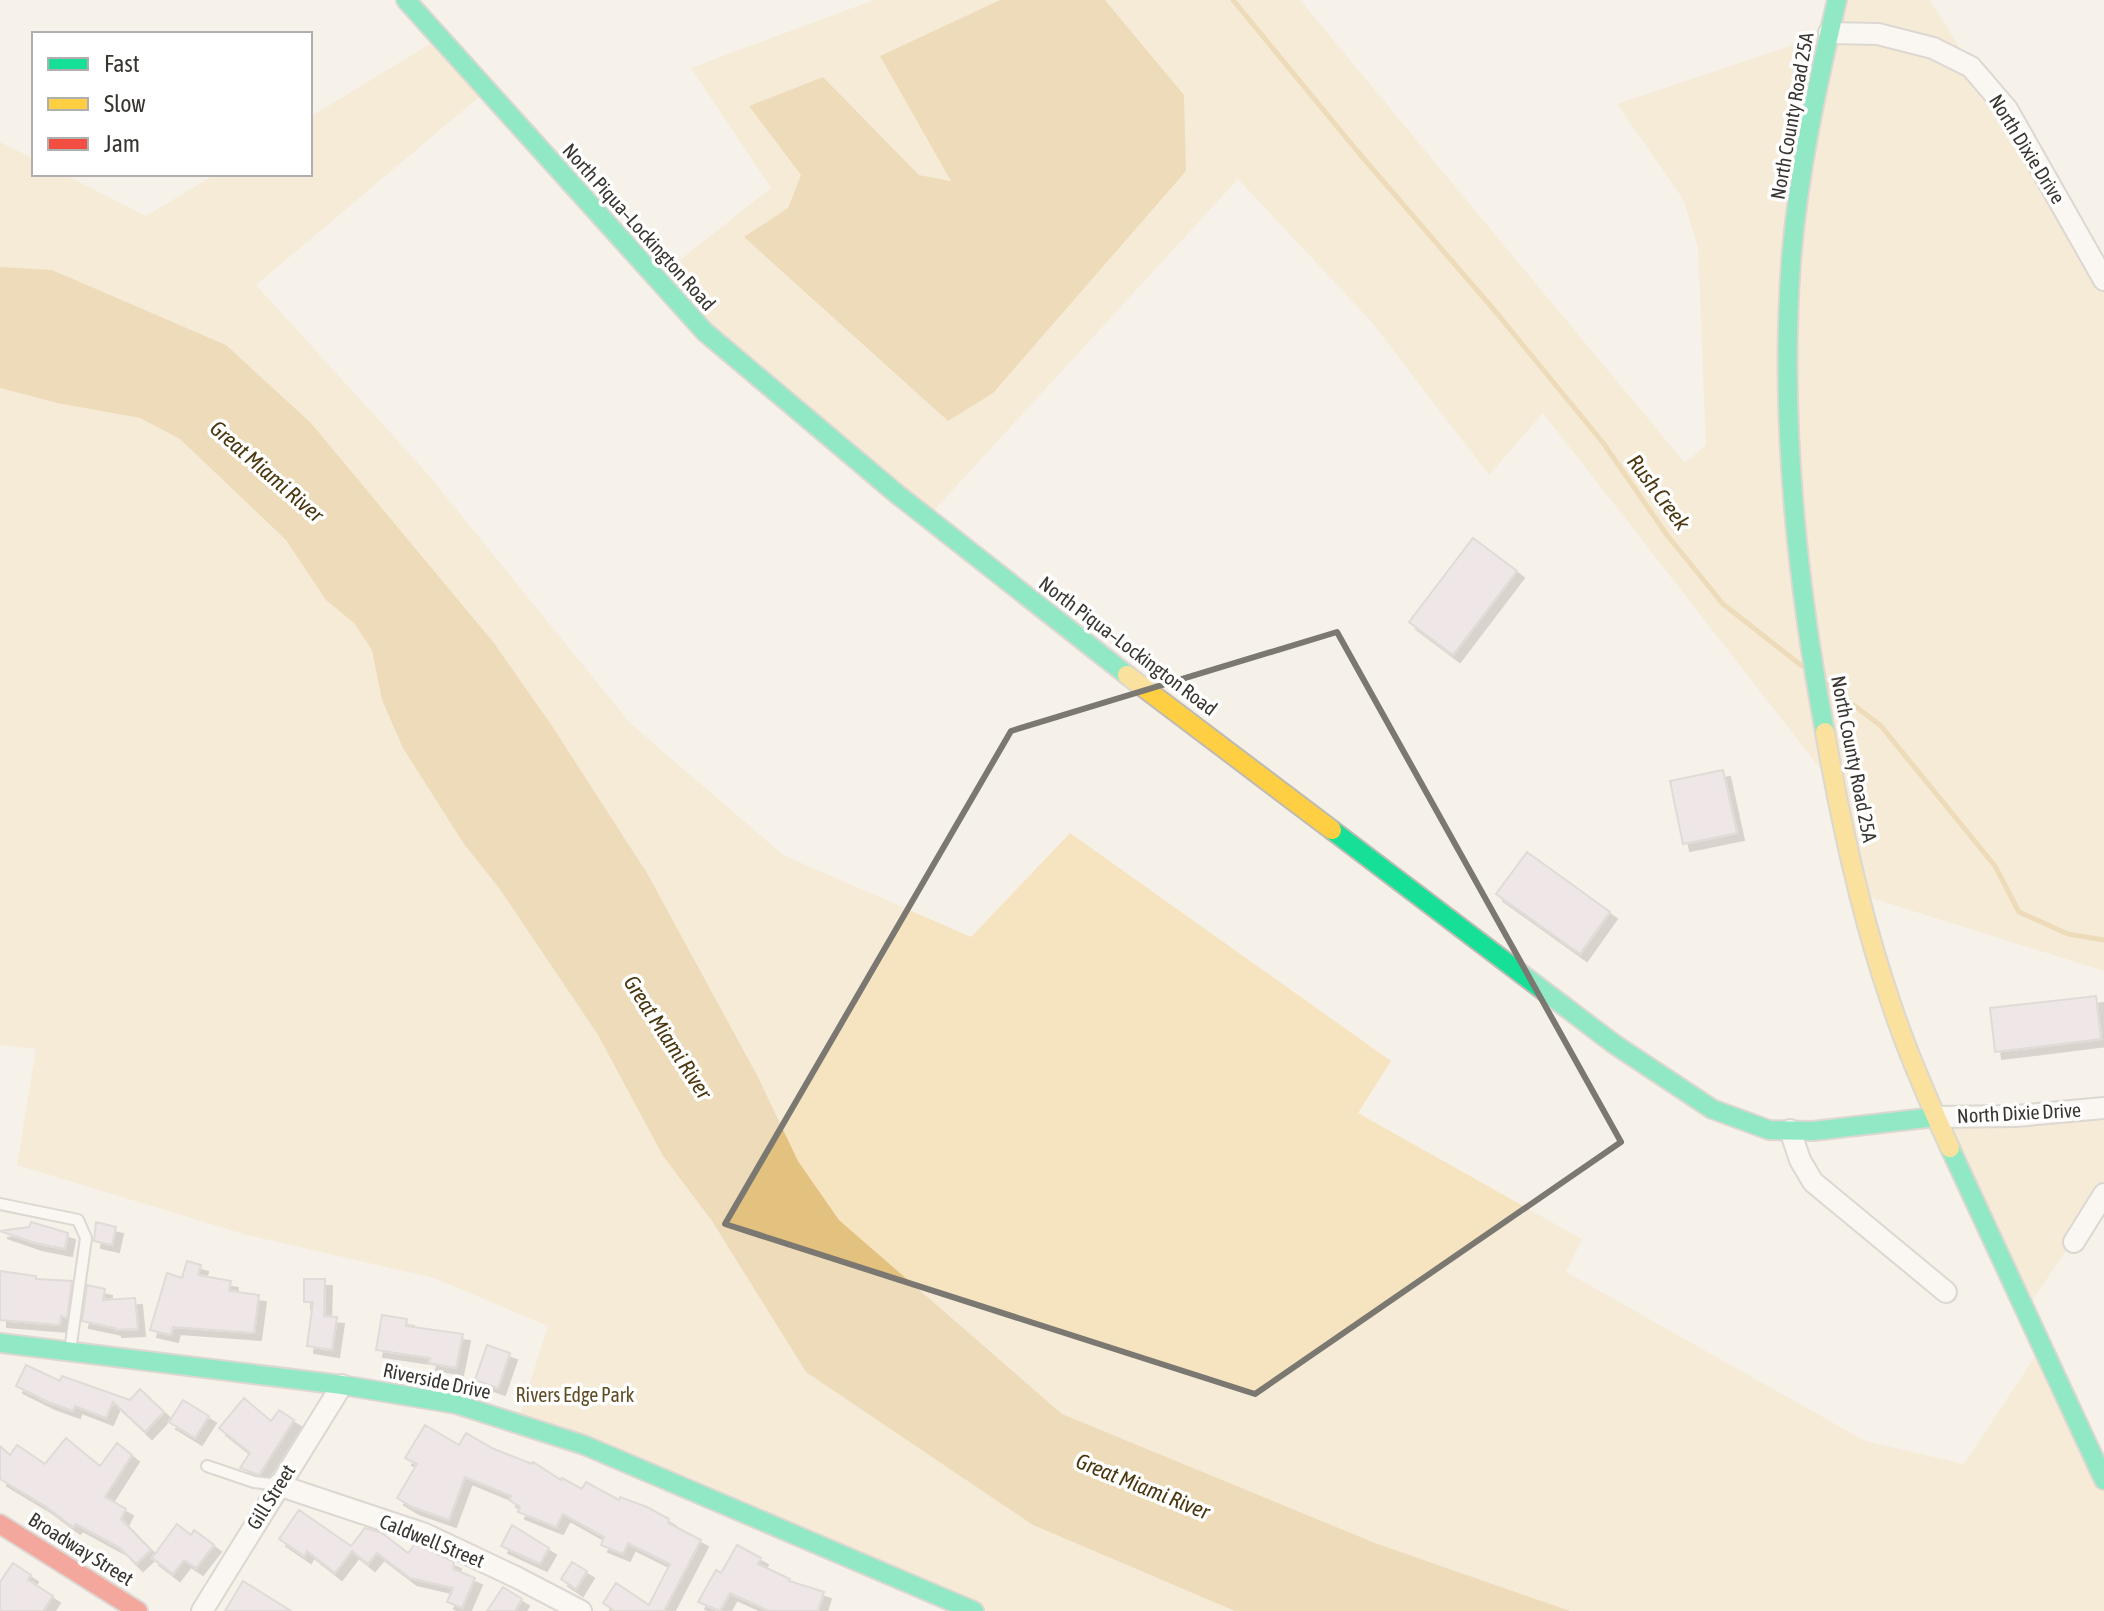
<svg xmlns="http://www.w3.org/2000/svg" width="2104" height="1611" font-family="'Asap Condensed',sans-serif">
	<defs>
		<filter id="shadow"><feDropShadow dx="7" dy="7" stdDeviation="0" flood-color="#0004"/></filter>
	</defs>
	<rect width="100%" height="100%" fill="#f5f1e9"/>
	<path fill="#f6e4c1" d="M874 0H1000L880 56 952 181 919 175 823 77 749 106 801 175 788 208 745 237 948 421 993 392 1186 171 1184 95 1105 0H1300L1685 463 1706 445 1698 247 1683 199 1617 104 1829 33 1837 0H1930L2104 280V971L1859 894 1834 786 1543 413 1489 475 1370 320 1238 179 927 518 656 279 771 188 691 68Z
		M440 38 486 91 256 285 426 472 630 723 783 855 971 937 1070 833 1391 1061 1358 1113 1582 1239 1566 1272 1865 1441 1964 1464 2042 1346 2104 1480V1611H1570L1375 1543 1062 1414 839 1220 798 1161 758 1077 647 873 552 726 494 643 311 423 226 345 52 270 0 267V142L34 159V174H63L146 216 216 174H310V117Z
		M0 388 57 403 140 418 180 439 286 540 326 600 354 623 372 650 382 700 464 844 499 888 598 1035 663 1156 712 1221 806 1372 1033 1525 1235 1611H974L517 1424 548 1326 434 1278 247 1235 17 1165 36 1049 0 1045Z
		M2104 1108V1194L2025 1311 1935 1117Z"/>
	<path fill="#e3c17e" d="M1000 0H1105L1184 95 1186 171 993 393 948 421 744 237 788 208 801 175 749 106 823 77 919 175 951 181 880 56Z
		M0 267 52 270 226 345 311 423 494 643 552 726 647 873 758 1077 798 1161 839 1220 1062 1414 1375 1543 1570 1611H1235L1033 1525 806 1372 712 1221 663 1156 598 1035 499 888 464 844 403 748 382 700 372 650 354 623 326 600 286 540 180 439 140 418 57 403 0 388Z"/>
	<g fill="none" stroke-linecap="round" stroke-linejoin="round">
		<path stroke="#e3c17e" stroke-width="5" d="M1233 0 1358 152 1495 311 1604 444 1667 535 1723 604 1802 666
			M1826 684 1881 726 1995 866 2019 912 2068 934 2104 940"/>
	</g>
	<path fill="#e6dae6" stroke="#c6c2c1" stroke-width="2" filter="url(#shadow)" d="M1473 538 1517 571 1453 655 1409 622Z
		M1723 770 1737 833 1683 844 1670 781Z
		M1527 852 1610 912 1580 954 1496 894Z
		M2096 996 2101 1039 1995 1052 1990 1008Z
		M31 1222 68 1233 65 1249 35 1243 0 1231 29 1227Z
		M96 1222 116 1227 112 1245 94 1241Z
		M187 1261 201 1265 198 1275 231 1281 229 1291 259 1295 254 1333 173 1327 171 1335 150 1330 167 1273 182 1278Z
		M0 1271 36 1276V1279L72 1281 67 1318 61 1316 60 1325 0 1320Z
		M304 1279H325L324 1316 337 1317 332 1350 307 1346 313 1302H304Z
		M87 1285 105 1289 103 1300 135 1298 138 1329 115 1330V1328L82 1321Z
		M382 1315 407 1319 406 1326 463 1334 456 1368 429 1363 430 1358 376 1350Z
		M487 1345 510 1353 498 1388 475 1380Z
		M26 1365 60 1381 62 1376 130 1400 140 1389 164 1412 145 1432 113 1402 106 1418 75 1406 73 1411 48 1402 16 1386Z
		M244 1398 271 1421 279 1410 294 1420 259 1475 240 1468 250 1453 219 1428Z
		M183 1400 209 1416 195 1438 169 1422Z
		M425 1425 459 1445 466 1433 494 1449 532 1464 533 1462 561 1480 562 1478 582 1489 586 1482 619 1500 620 1497 647 1507 669 1519 668 1523 701 1540 664 1611H615L603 1603 616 1583 649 1605 670 1564 628 1543 623 1554 601 1545 604 1537 563 1514 556 1527 518 1512 520 1507 509 1500 511 1496 465 1477 449 1520 412 1507 397 1498 417 1464 405 1458Z
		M66 1438 100 1466 117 1443 132 1455 105 1497 126 1509 121 1519 151 1550 136 1564 120 1548 76 1524 73 1527 45 1506 0 1479V1446L10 1455 17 1445 45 1464Z
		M299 1510 351 1546 365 1528 382 1533 408 1553 415 1544 454 1562 453 1569 475 1578 462 1608 447 1602 453 1588 410 1578 377 1553 368 1564 352 1551 335 1573 307 1551 304 1556 279 1539Z
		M177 1524 191 1535 194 1530 214 1545 196 1568 184 1560 173 1574 152 1558Z
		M512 1525 549 1548 540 1564 501 1546Z
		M737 1545 761 1558 758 1564 790 1579 789 1581 824 1592 818 1611H769L730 1593 720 1611 698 1602 716 1570 721 1573Z
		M572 1562 587 1571 576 1589 561 1579Z
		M13 1563 31 1575 28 1580 53 1596 43 1611H0V1582Z
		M243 1581 291 1611H225Z
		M503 1587 522 1599 515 1611H487Z"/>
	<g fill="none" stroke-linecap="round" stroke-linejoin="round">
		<g stroke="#bdbab4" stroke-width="14">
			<path id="lane" d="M0 1204 78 1220 86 1238 70 1351
				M207 1466 254 1482 278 1485"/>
		</g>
		<g stroke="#bdbab4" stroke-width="24">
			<path id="street" d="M1829 33 1878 34 1933 48 1971 67 2007 109 2104 280
				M1935 1117 2016 1116 2104 1108
				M1790 1130 1800 1160 1813 1182 1946 1292
				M2074 1242 2104 1194
				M278 1485 425 1534 516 1577 581 1611
				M202 1611 342 1385"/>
		</g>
		<g stroke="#bdbab4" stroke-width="22">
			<path id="fast" d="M406 0 705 332 897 494 1127 675
				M1825 732C1796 578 1780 419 1791 262 1798 173 1817 86 1837 0
				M1332 830 1614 1044 1712 1109 1769 1130 1813 1131 1935 1117
				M1950 1148 2104 1480
				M0 1343 342 1385 456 1404 584 1445 974 1611"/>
		</g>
		<g stroke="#bdbab4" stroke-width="22">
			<path id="slow" d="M1127 675 1332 830
				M1825 732C1841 824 1861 917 1892 1006 1908 1055 1929 1102 1950 1148"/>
		</g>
		<g stroke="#bdbab4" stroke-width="22">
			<path id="jam" d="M0 1524 138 1611"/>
		</g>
		<use href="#lane" stroke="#fefdfc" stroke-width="10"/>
		<use href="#street" stroke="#fefdfc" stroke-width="20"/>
		<use href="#fast" stroke="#16e098" stroke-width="18"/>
		<use href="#slow" stroke="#ffcf43" stroke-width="18"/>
		<use href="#jam" stroke="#f24e42" stroke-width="18"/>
	</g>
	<path d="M0 0H2104V1611H0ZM1337 632 1621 1142 1255 1394 725 1224 1011 731Z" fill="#f5f1e9" fill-opacity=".55" fill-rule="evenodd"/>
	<path fill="none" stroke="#7b7771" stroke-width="6" stroke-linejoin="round" d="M1337 632 1621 1142 1255 1394 725 1224 1011 731Z"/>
	<g text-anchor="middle" stroke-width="7" stroke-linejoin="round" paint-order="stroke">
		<g font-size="20" fill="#393631" stroke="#fff">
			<text transform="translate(1792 116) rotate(-80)" y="7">North County Road 25A</text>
			<text transform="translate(2027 149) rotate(58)" y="7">North Dixie Drive</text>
			<text transform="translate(639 227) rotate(48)" y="7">North Piqua–Lockington Road</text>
			<text transform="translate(1128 646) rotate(37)" y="7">North Piqua–Lockington Road</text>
			<text transform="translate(1854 759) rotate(79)" y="7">North County Road 25A</text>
			<text transform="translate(2019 1113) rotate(-3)" y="7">North Dixie Drive</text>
			<text transform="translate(437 1381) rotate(12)" y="7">Riverside Drive</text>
			<text transform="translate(271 1497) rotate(-58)" y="7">Gill Street</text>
			<text transform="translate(432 1541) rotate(22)" y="7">Caldwell Street</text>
			<text transform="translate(81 1549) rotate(32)" y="7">Broadway Street</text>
		</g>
		<g font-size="20" fill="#604c25" stroke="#fff">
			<text x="575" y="1402">Rivers Edge Park</text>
		</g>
		<g font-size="22" font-style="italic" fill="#4b3810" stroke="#fff">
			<text transform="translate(267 471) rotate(41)" y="8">Great Miami River</text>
			<text transform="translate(1659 492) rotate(53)" y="8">Rush Creek</text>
			<text transform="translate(668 1037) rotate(57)" y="8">Great Miami River</text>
			<text transform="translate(1143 1486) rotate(22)" y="8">Great Miami River</text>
		</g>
	</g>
	<rect x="32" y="32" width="280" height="144" fill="#ffffff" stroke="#b0afad" stroke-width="2"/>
	<rect x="48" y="58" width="40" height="12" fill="#16e098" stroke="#b0afad" stroke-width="2"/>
	<text x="104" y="72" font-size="24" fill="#393631">Fast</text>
	<rect x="48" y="98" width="40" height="12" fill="#ffcf43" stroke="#b0afad" stroke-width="2"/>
	<text x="104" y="112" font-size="24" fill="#393631">Slow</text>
	<rect x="48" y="138" width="40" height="12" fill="#f24e42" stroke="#b0afad" stroke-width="2"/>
	<text x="104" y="152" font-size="24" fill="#393631">Jam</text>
</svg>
